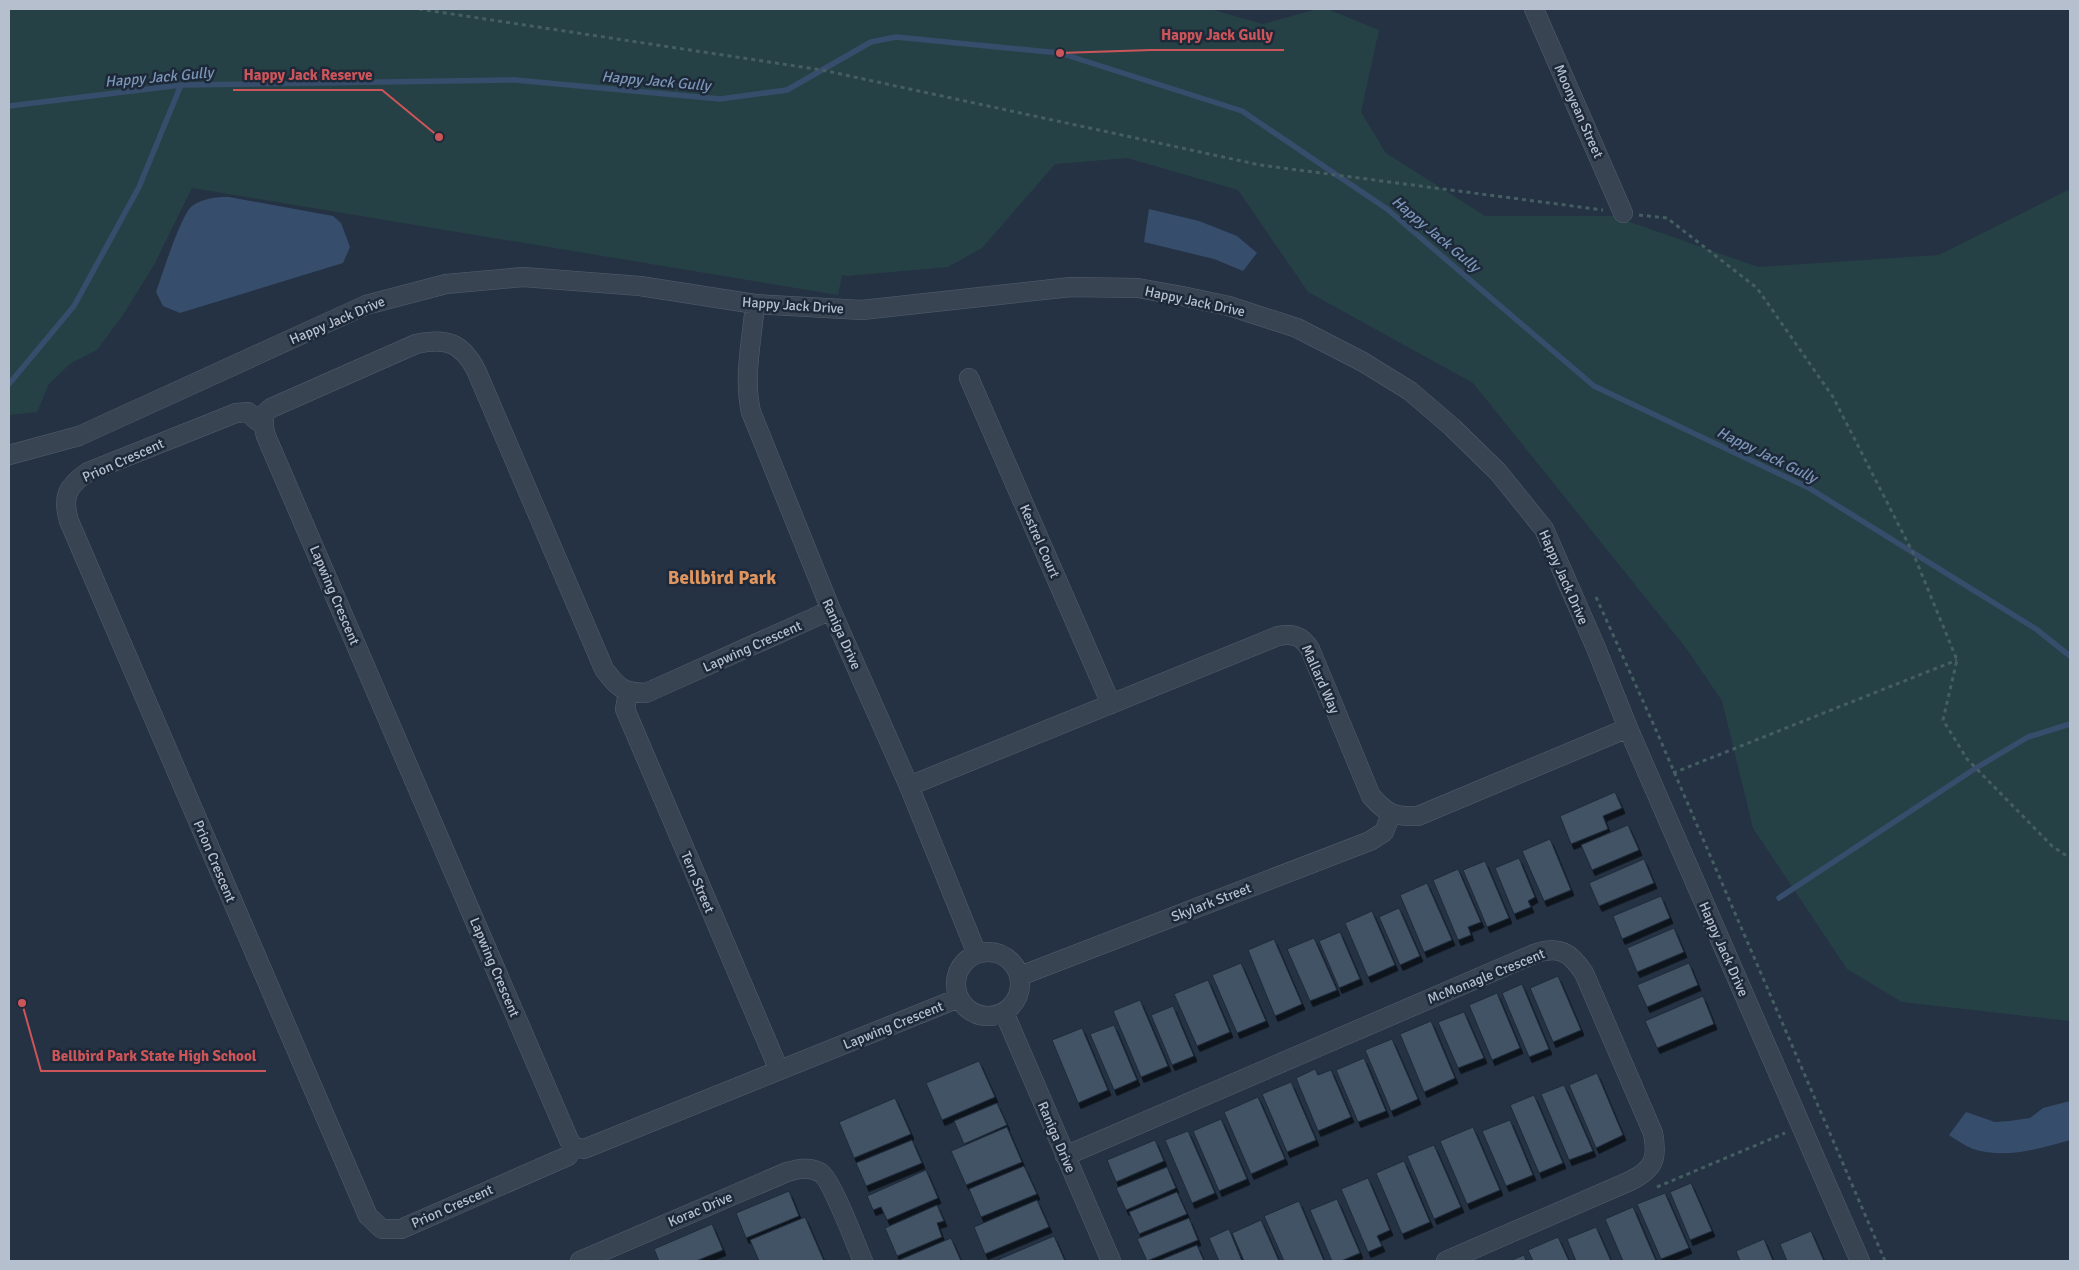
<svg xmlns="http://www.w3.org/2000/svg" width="2079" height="1270" font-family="Signika,sans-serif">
	<defs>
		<filter id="shadow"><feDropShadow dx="3" dy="5.5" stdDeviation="0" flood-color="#0009"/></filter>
	</defs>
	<rect width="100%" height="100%" fill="#243244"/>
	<path fill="#264145" d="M9 9H1210L1263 24 1317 9H1327L1379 30 1361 112 1386 153 1485 216H1613L1758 267 1939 255 2070 189V1021L1902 1002 1847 969 1753 828 1722 701 1686 648 1473 383 1308 292 1238 190 1127 158 1055 164 982 248 948 267 847 276 842 275 838 295 192 188 154 265 123 315 97 350 71 363 49 384 37 412 9 415Z"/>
	<path fill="#374d6c" d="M229 197 333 216 341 223 350 247 343 263 180 313 163 306 156 292C162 275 181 215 192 206 204 198 215 197 229 197Z
		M1149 209 1199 221 1237 236 1257 253 1243 271 1214 259 1144 242Z
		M2070 1101V1140C2039 1149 2006 1159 1973 1149 1965 1146 1957 1140 1949 1135L1966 1112 1995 1122 2009 1121 2030 1118 2043 1108Z"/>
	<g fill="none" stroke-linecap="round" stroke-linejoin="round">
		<path stroke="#374d6c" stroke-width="5.5" d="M9 106 181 85 515 80 720 99 787 90 871 42 896 37 1060 53 1242 111 1387 209 1594 386 1809 488 2036 629 2070 656
			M9 384 74 306 139 187 181 85
			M1779 898 1976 768 2028 737 2070 724"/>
	</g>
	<path fill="#435266" stroke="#1f2b3a" filter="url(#shadow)" d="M1615 792 1622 808 1603 816 1608 829 1571 844 1560 816Z
		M1628 825 1639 850 1592 870 1581 845Z
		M1550 839 1571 890 1544 901 1522 851Z
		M1519 858 1535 897 1528 901 1531 907 1514 914 1495 868Z
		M1644 859 1654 883 1599 906 1589 883Z
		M1485 861 1509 918 1487 927 1463 870Z
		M1458 869 1481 922 1468 927 1471 935 1458 940 1433 880Z
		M1427 883 1452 940 1424 952 1400 895Z
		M1661 896 1670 918 1622 939 1613 916Z
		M1399 908 1420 956 1400 965 1379 917Z
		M1372 911 1395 965 1368 977 1345 923Z
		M1674 928 1684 952 1637 972 1627 948Z
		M1340 932 1360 979 1339 988 1319 941Z
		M1314 938 1337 990 1310 1001 1287 949Z
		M1274 939 1302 1004 1275 1016 1248 950Z
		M1241 963 1266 1021 1237 1033 1212 975Z
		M1689 963 1698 985 1647 1007 1637 985Z
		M1558 976 1581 1030 1553 1042 1530 988Z
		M1208 980 1230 1032 1197 1046 1174 994Z
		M1522 984 1549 1049 1529 1057 1502 993Z
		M1497 993 1520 1048 1492 1060 1469 1005Z
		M1703 996 1714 1024 1657 1048 1645 1021Z
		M1140 1000 1168 1066 1141 1077 1113 1011Z
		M1173 1006 1194 1056 1172 1065 1151 1015Z
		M1464 1012 1484 1058 1458 1068 1438 1022Z
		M1431 1021 1455 1078 1424 1092 1400 1034Z
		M1114 1025 1137 1080 1114 1090 1090 1034Z
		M1082 1028 1108 1090 1078 1103 1052 1040Z
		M1392 1039 1418 1099 1391 1111 1365 1050Z
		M1364 1058 1386 1111 1358 1122 1336 1070Z
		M979 1061 995 1097 942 1120 926 1083Z
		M1315 1069 1318 1075 1331 1070 1351 1117 1318 1131 1296 1078Z
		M1597 1073 1623 1135 1596 1148 1569 1085Z
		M1291 1082 1316 1140 1287 1152 1262 1094Z
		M1564 1085 1593 1151 1569 1160 1541 1094Z
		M1534 1095 1563 1163 1539 1173 1510 1105Z
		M1258 1097 1285 1159 1251 1174 1224 1112Z
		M895 1098 911 1134 854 1158 839 1122Z
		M997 1103 1007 1125 964 1144 954 1121Z
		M1221 1119 1247 1179 1219 1191 1193 1131Z
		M1510 1120 1533 1175 1506 1186 1482 1131Z
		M1007 1127 1022 1162 966 1185 951 1151Z
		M1473 1127 1500 1190 1467 1204 1440 1141Z
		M1188 1131 1215 1193 1192 1203 1165 1140Z
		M912 1140 922 1163 866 1186 856 1163Z
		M1155 1140 1164 1161 1116 1182 1107 1160Z
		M1434 1145 1461 1207 1434 1219 1407 1156Z
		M1404 1161 1430 1222 1402 1234 1376 1173Z
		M1024 1166 1037 1194 981 1217 969 1189Z
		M1167 1167 1176 1188 1126 1210 1116 1188Z
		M926 1170 938 1198 887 1220 881 1207 873 1210 867 1196Z
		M1368 1178 1390 1230 1377 1236 1382 1246 1368 1252 1341 1189Z
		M1691 1183 1712 1231 1690 1240 1670 1192Z
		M789 1191 799 1216 746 1238 736 1213Z
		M1177 1192 1187 1214 1139 1234 1129 1212Z
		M1665 1193 1689 1248 1661 1259 1637 1204Z
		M1337 1199 1360 1253 1341 1261H1332L1310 1210Z
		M1037 1200 1049 1227 985 1254 974 1227Z
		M1299 1201 1324 1261H1284L1264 1216Z
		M937 1205 944 1221 937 1223 942 1237 897 1256 885 1228Z
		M1633 1207 1656 1261H1623L1605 1219Z
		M805 1217 824 1261H759L750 1240Z
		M1189 1218 1198 1240 1147 1261 1137 1239Z
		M1261 1220 1279 1261H1244L1232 1233Z
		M712 1224 723 1250 696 1261H659L654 1249Z
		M1596 1227 1611 1261H1576L1567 1239Z
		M1229 1229 1242 1261H1219L1209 1238Z
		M1811 1231 1824 1261H1787L1780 1244Z
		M1054 1236 1065 1261H995Z
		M1558 1237 1569 1261H1533L1528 1250Z
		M951 1238 961 1261H897Z
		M1764 1239 1773 1261H1740L1736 1251Z
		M1197 1245 1204 1261H1158Z
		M1524 1255 1526 1261H1510Z"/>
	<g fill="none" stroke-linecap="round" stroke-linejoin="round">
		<g stroke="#545f6d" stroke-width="20">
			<path id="minor" d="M1534 9 1623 213
				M755 304C752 340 743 377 751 412L831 610 909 786 977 954
				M969 378 1111 704
				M263 421 256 420 248 412 236 413 88 472C67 486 62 497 69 521L368 1216 382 1229H401L568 1156 574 1147
				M9 455 79 436 366 305 446 284 523 277 640 286 755 304 862 310 1071 287 1138 288 1182 296 1229 306 1297 328 1363 362 1410 391 1452 427 1498 472 1544 529 1596 648 1628 728 1860 1261
				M831 610 646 693C622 692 618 688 604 669L476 370C462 343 446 337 416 344L271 408 264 414V428L266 436 569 1140 574 1147 584 1149 959 998
				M628 692 625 709 779 1070
				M909 786 1278 636C1293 633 1302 636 1310 649L1371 796C1387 814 1394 817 1418 816L1628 728
				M956 984a32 32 0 1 1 64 0a32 32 0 1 1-64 0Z
				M1020 976 1370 841 1384 832 1391 814
				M1004 1012 1111 1261
				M1065 1156 1534 954C1559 945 1570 952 1584 973L1653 1133C1658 1159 1654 1169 1630 1181L1446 1261
				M580 1261 787 1172C798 1169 810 1166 821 1173 832 1181 856 1245 863 1261"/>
		</g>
		<path stroke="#455e61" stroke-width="3" stroke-dasharray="4 4" stroke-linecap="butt" d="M419 9 822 70 1260 165 1603 210
			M1639 215 1667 218 1757 288 1833 397 1913 553 1957 660 1943 720 1967 759 2052 846 2070 858
			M1596 597 1656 730 1885 1261
			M1673 773 1957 660
			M1657 1187 1785 1133"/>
		<use href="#minor" stroke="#394453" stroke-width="19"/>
	</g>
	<g text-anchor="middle" stroke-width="5" stroke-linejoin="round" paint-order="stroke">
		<g font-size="14" fill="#b6bfcd" stroke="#1d2939">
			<text transform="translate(1579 111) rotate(66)" y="5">Moonyean Street</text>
			<text transform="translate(1195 301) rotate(12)" y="5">Happy Jack Drive</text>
			<text transform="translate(793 305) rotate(4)" y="5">Happy Jack Drive</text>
			<text transform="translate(337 320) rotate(-23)" y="5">Happy Jack Drive</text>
			<text transform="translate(123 460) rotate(-24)" y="5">Prion Crescent</text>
			<text transform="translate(1040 541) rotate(66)" y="5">Kestrel Court</text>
			<text transform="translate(1564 577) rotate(66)" y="5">Happy Jack Drive</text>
			<text transform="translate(335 595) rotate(67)" y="5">Lapwing Crescent</text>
			<text transform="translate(842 634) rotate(66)" y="5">Raniga Drive</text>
			<text transform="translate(752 646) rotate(-24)" y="5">Lapwing Crescent</text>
			<text transform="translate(1321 679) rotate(66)" y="5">Mallard Way</text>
			<text transform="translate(215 861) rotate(67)" y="5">Prion Crescent</text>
			<text transform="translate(698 882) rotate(67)" y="5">Tern Street</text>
			<text transform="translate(1211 902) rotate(-21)" y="5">Skylark Street</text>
			<text transform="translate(1724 949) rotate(66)" y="5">Happy Jack Drive</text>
			<text transform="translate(495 967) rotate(67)" y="5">Lapwing Crescent</text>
			<text transform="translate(1486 976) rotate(-22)" y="5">McMonagle Crescent</text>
			<text transform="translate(893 1025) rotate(-22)" y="5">Lapwing Crescent</text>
			<text transform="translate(1057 1137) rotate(67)" y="5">Raniga Drive</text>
			<text transform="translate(452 1206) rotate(-24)" y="5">Prion Crescent</text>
			<text transform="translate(700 1209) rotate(-23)" y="5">Korac Drive</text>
		</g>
		<g font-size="15" font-style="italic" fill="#7b95b7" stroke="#1d2939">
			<text transform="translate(159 77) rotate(-5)" y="5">Happy Jack Gully</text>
			<text transform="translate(656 81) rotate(5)" y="5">Happy Jack Gully</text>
			<text transform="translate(1436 234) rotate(40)" y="5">Happy Jack Gully</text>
			<text transform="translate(1767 455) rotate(26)" y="5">Happy Jack Gully</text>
		</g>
		<g font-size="19" font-weight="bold" fill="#df955f" stroke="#1d2939">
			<text x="722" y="584">Bellbird Park</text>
		</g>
	</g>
	<path fill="none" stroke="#cc555a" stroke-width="2" d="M1060 53L1151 50H1284M439 137L382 90H233M22 1003L41 1071H266"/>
	<g fill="#cc555a" stroke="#1d2939" stroke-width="2">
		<circle cx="1060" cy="53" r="5"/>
		<circle cx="439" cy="137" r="5"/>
		<circle cx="22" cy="1003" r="5"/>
	</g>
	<g font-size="15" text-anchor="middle" font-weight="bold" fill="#cc555a" stroke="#1d2939" stroke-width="5" stroke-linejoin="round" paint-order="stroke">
		<text x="1217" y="40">Happy Jack Gully</text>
		<text x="308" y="80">Happy Jack Reserve</text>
		<text x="154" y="1061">Bellbird Park State High School</text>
	</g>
	<rect width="2079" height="1270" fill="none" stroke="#b6bfcd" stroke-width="20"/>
</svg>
